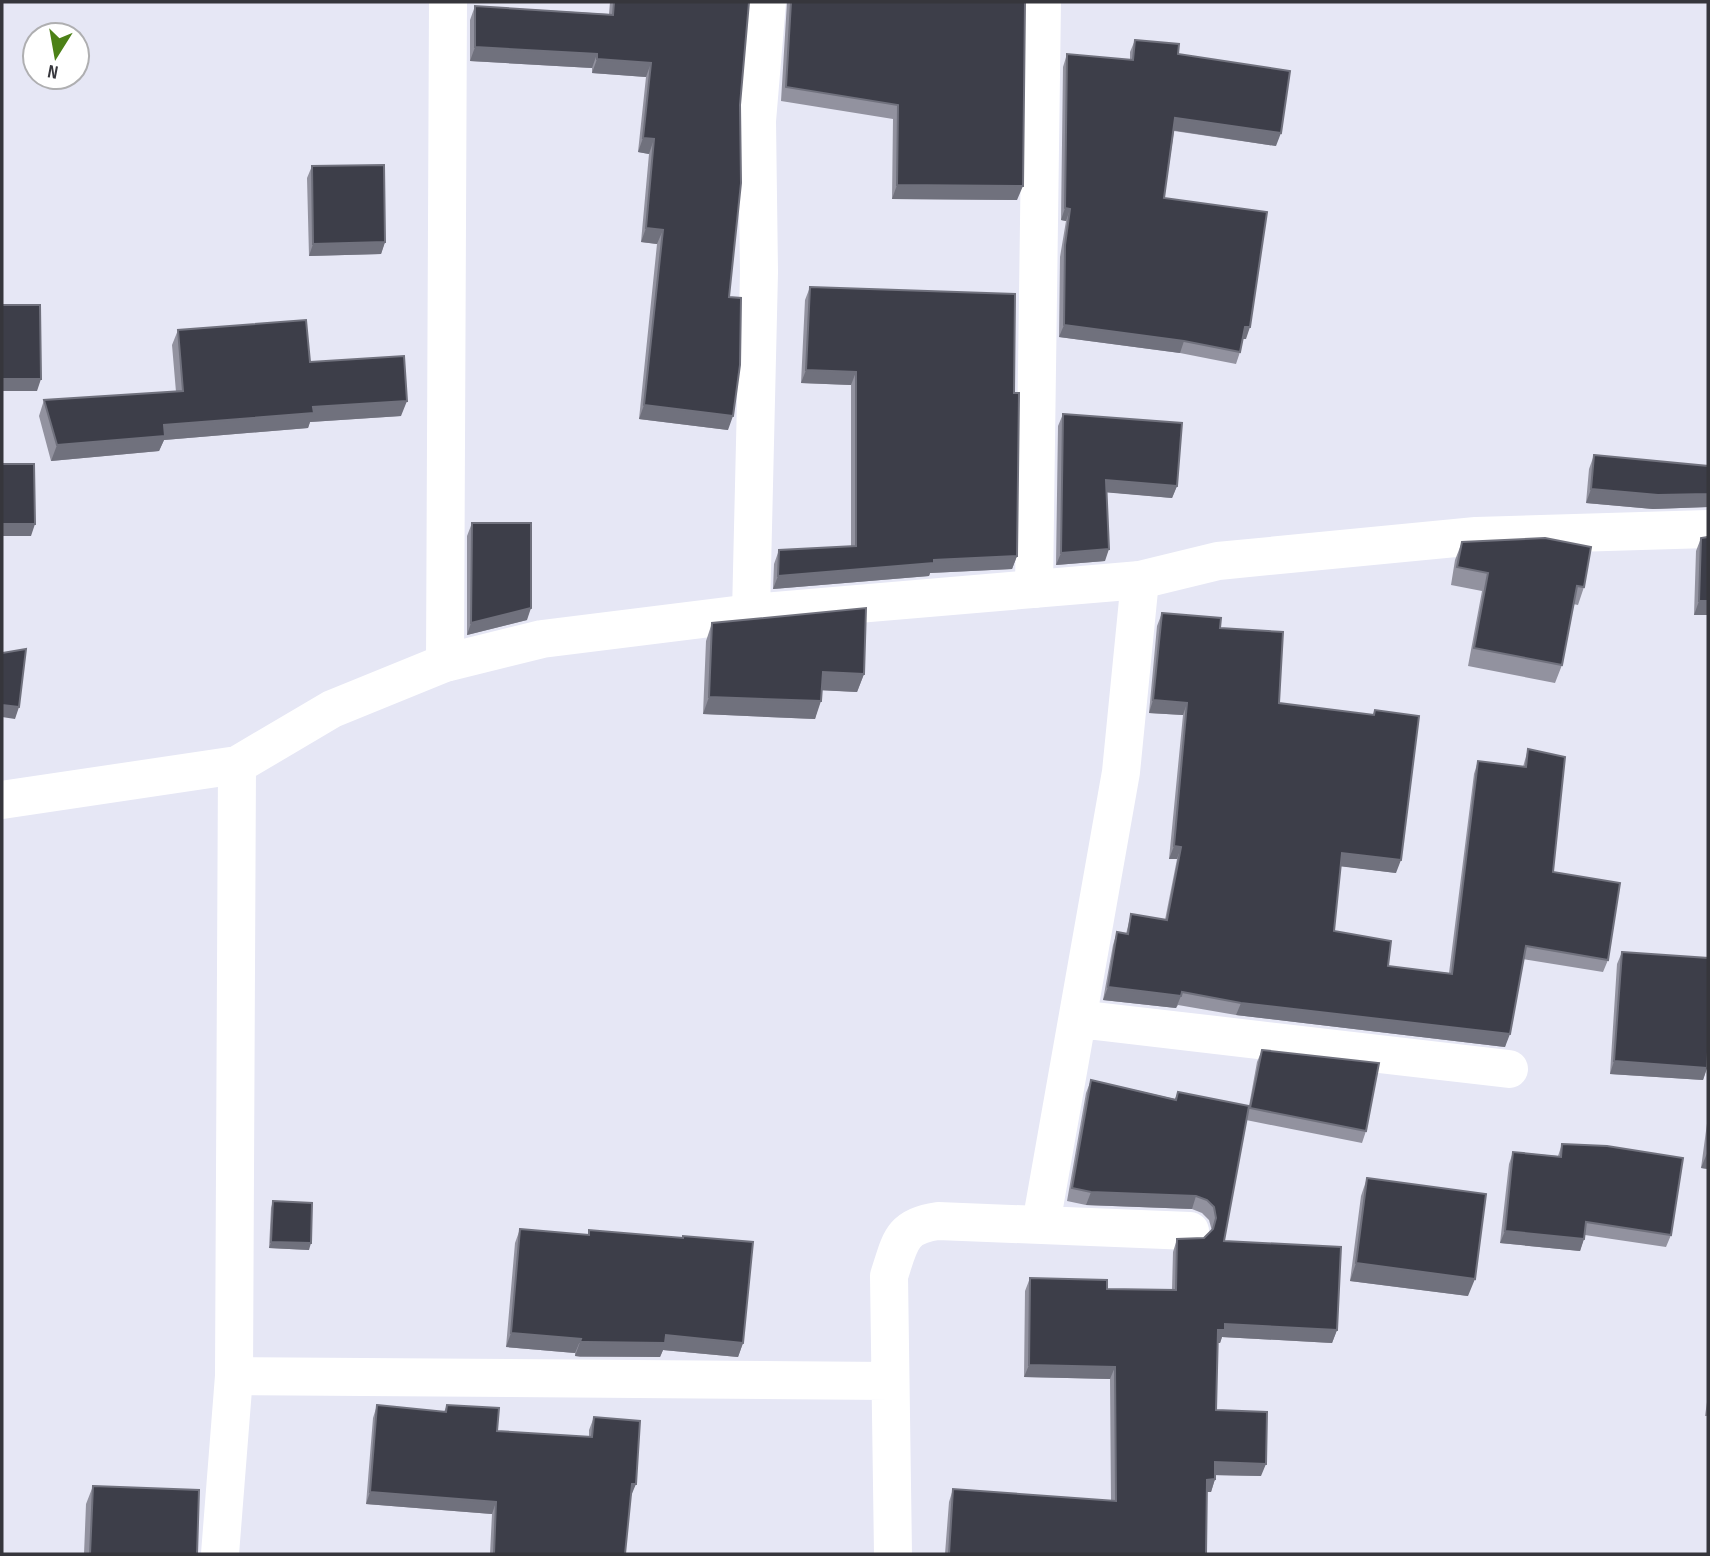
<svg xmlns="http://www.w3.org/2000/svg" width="1710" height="1556" font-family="'Sofia Sans Condensed',sans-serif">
	<rect width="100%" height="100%" fill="#e6e7f5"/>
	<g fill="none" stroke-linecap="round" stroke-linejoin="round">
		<path stroke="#fff" stroke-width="38" d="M1034 589 1042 2
			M751 613 759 272 757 121 767 2
			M445 663 448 2
			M1078 1019 1509 1069
			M1041 1224 1121 772 1140 580
			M234 1376 890 1381
			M220 1554 234 1376 237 765
			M893 1554 889 1276C900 1243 900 1226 938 1221L1190 1231"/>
		<path stroke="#fff" stroke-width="38" d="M2 800 237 765 332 709 445 663 542 639 751 613 1140 580 1218 561 1476 536 1708 529"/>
	</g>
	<path fill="#92929f" d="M610 2H749L740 105 729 297 728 430 639 419 657 244 641 242 649 154 638 152 646 77 592 73V68L470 61V20L475 6 609 14Z
		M787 2H1025L1017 200 892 199 893 119 781 101Z
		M1135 40 1178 54 1276 146 1174 131 1164 198 1246 339H1243L1240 352 1236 364 1180 353 1059 337 1060 257 1066 221 1061 220 1063 67 1067 54 1130 60V52Z
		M312 166 385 242 381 254 309 256 307 178Z
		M810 287 1014 393 1017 556 1012 569 930 573 929 576 773 589 774 564 779 550 851 547V385L801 383 805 300Z
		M178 330 310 362 401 416 310 422 308 428 164 440 159 451 51 461 39 416 44 400 176 392 172 345Z
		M1063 414 1177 486 1172 498 1107 492 1105 561 1056 565 1058 426Z
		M1594 455 1708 466V507L1653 509 1586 503 1589 469Z
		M472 523 527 620 467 635V536Z
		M1708 537V615H1694L1696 551 1701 538Z
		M1462 542 1584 587 1578 605 1573 604 1562 665 1555 683 1468 666 1482 591 1451 585 1455 560Z
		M1162 613 1220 628 1279 703 1373 715 1375 710 1396 873 1341 866 1334 931 1388 966 1449 973 1474 774 1478 761 1523 767 1528 749 1553 872 1608 960 1603 972 1523 959 1505 1047 1236 1015 1178 1005 1176 1008 1103 1000 1113 945 1117 932 1126 934 1131 914 1165 920 1177 859H1169L1183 715 1149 713 1157 626Z
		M712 623 864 674 857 692 822 690 815 719 703 714 706 641Z
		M1622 952 1707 1068 1703 1080 1610 1074 1617 964Z
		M1262 1050 1366 1131 1362 1143 1246 1120 1224 1241 1337 1330 1332 1343 1222 1337 1220 1343H1218L1216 1410 1261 1476 1215 1475V1479L1211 1492H1207L1206 1554H945L949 1502 953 1489 1111 1501 1110 1379 1024 1377 1025 1291 1030 1278 1107 1289 1172 1290 1173 1252 1177 1239 1204 1238 1212 1231 1209 1220 1202 1213 1192 1209 1086 1205 1067 1201 1086 1093 1091 1080 1175 1099 1178 1092 1249 1106 1257 1062Z
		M1708 1116V1169L1701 1168Z
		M1562 1144 1671 1235 1666 1247 1585 1235 1580 1251 1500 1243 1509 1164 1513 1152 1558 1156Z
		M1367 1178 1468 1296 1350 1281 1361 1196Z
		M273 1201 309 1250 269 1248 271 1208Z
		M520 1229 588 1235 589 1230 682 1238 683 1236 743 1343 738 1357 663 1350 660 1357H580L575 1356V1353L506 1347 515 1243Z
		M1708 1395V1416H1705Z
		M377 1405 444 1412 447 1405 497 1431 589 1437V1430L594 1417 631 1496 625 1554H490L492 1514 366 1504 373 1418Z
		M93 1486 197 1554H84L86 1504Z"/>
	<path fill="#70717d" d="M475 47 597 54 592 68 470 61Z
		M597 59 651 63 646 77 592 73Z
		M1175 118 1281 133 1276 146 1171 130Z
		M643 138 654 139 649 154 638 152Z
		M897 185 1023 186 1017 200 892 199Z
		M1065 208 1070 209 1066 221 1061 220Z
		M646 228 663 230 657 244 641 242Z
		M385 242 381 254 309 256 313 244Z
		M1064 325 1184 341 1180 353 1059 337Z
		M1245 327H1250L1246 339H1240Z
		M806 370 856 372 851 385 801 383Z
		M2 379H41L37 391H2Z
		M407 401 401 416 310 422 308 428 164 440 159 451 51 461 57 445 164 425 313 407Z
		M644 405 733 416 728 430 639 419Z
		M1106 480 1177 486 1172 498 1102 492Z
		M1591 489 1708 494V507L1653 509 1586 503Z
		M2 524H35L31 536H2Z
		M1109 549 1105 561 1056 565 1061 553Z
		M1017 556 1012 569 930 573 929 576 773 589 778 576 934 560Z
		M1699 601H1708V615H1694Z
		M531 608 527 620 467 635 471 623Z
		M823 672 864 674 857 692 816 690Z
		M709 697 821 701 815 719 703 714Z
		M1153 700 1187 703 1183 715 1149 713Z
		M2 705 19 707 15 719 2 717Z
		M1174 846 1181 847 1177 859H1169Z
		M1342 853 1401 860 1396 873 1338 866Z
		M1108 987 1181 996 1176 1008 1103 1000Z
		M1241 1003 1510 1034 1505 1047 1236 1015Z
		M1614 1061 1707 1068 1703 1080 1610 1074Z
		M1708 1151V1169L1701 1168Z
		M1091 1192 1196 1196 1192 1209 1086 1205Z
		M1505 1231 1584 1239 1580 1251 1500 1243Z
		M271 1242 311 1243 309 1250 269 1248Z
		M1356 1263 1475 1279 1468 1296 1350 1281Z
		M1225 1324 1337 1330 1332 1343 1222 1337 1220 1343H1213L1218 1330Z
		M511 1333 581 1339 575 1353 506 1347Z
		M666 1335 743 1343 738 1357 663 1350 660 1357 575 1356 580 1342Z
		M1029 1365 1115 1367 1110 1379 1024 1377Z
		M1215 1462 1266 1464 1261 1476 1211 1475Z
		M1215 1479 1211 1492H1202L1207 1480Z
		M632 1484H636L631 1496H627Z
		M370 1492 496 1502 492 1514 366 1504Z"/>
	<path fill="#3d3e49" stroke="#70717d" stroke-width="2" d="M614 2H749L740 105 741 183 729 297 741 298 740 365 733 416 644 405 663 230 646 228 654 139 643 138 651 63 597 59V54L475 47V6L613 15Z
		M791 2H1025L1023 186 897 185 898 105 786 87Z
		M1135 40 1179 44 1178 54 1290 71 1281 133 1175 118 1164 198 1267 212 1250 327H1245L1240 352 1184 341 1064 325 1065 245 1070 209 1065 208 1067 54 1133 60Z
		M384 165 385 242 313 244 312 166Z
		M810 287 1015 294 1014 393H1019L1017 556 934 560V563L778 576 779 550 856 546V372L806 370Z
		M2 305H40L41 379H2Z
		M306 320 310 362 404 356 407 401 313 407 314 413 164 425 165 436 57 445 44 400 183 391 178 330Z
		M1063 414 1182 423 1177 486 1106 480 1109 549 1061 553Z
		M1594 455 1708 466V494L1658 495 1591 489Z
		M2 464H34L35 524H2Z
		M472 523H531V608L471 623Z
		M1708 537V601H1699L1701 538Z
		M1545 538 1591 547 1584 587 1577 586 1562 665 1474 648 1488 573 1457 567 1462 542Z
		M866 608 864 674 823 672 821 701 709 697 712 623Z
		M1162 613 1221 618 1220 628 1283 632 1279 703 1374 715 1375 710 1419 716 1401 860 1342 853 1334 931 1391 941 1388 966 1452 974 1478 761 1526 767 1528 749 1565 757 1553 872 1620 883 1608 960 1526 946 1510 1034 1241 1003 1182 992 1181 996 1108 987 1117 932 1128 934 1131 914 1167 920 1181 847 1174 846 1187 703 1153 700Z
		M26 649 19 707 2 705V653Z
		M1622 952 1708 958V1052L1707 1068 1614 1061Z
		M1262 1050 1379 1063 1366 1131 1250 1108Z
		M1091 1080 1176 1100 1178 1092 1249 1106 1224 1241 1341 1247 1337 1330 1225 1324V1330H1218L1216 1410 1267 1412 1266 1464 1215 1462V1479L1207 1480 1206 1554H949L953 1489 1116 1501 1115 1367 1029 1365 1030 1278 1107 1280V1289L1176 1290 1177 1239 1204 1238 1213 1229 1216 1218 1214 1207 1207 1200 1196 1196 1091 1192 1072 1188Z
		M1562 1144 1607 1146 1683 1158 1671 1235 1586 1222 1584 1239 1505 1231 1513 1152 1561 1157Z
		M1367 1178 1486 1194 1475 1279 1356 1263Z
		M273 1201 312 1203 311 1243 271 1242Z
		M520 1229 589 1235V1230L683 1238V1236L753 1242 743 1343 666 1335 665 1343 586 1342H580L581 1339 511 1333Z
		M377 1405 446 1412 447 1405 499 1408 497 1431 592 1437 594 1417 640 1421 636 1484H632L625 1554H494L496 1502 370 1492Z
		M93 1486 199 1490 197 1554H90Z"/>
	<rect width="1710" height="1556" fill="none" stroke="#36363c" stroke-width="7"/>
	<g transform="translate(56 56) rotate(191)"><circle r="33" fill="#ffffff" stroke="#afafb1" stroke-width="2"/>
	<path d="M0-5L12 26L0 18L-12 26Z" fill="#4c8117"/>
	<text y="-10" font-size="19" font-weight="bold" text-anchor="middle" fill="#36363c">N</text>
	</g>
</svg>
